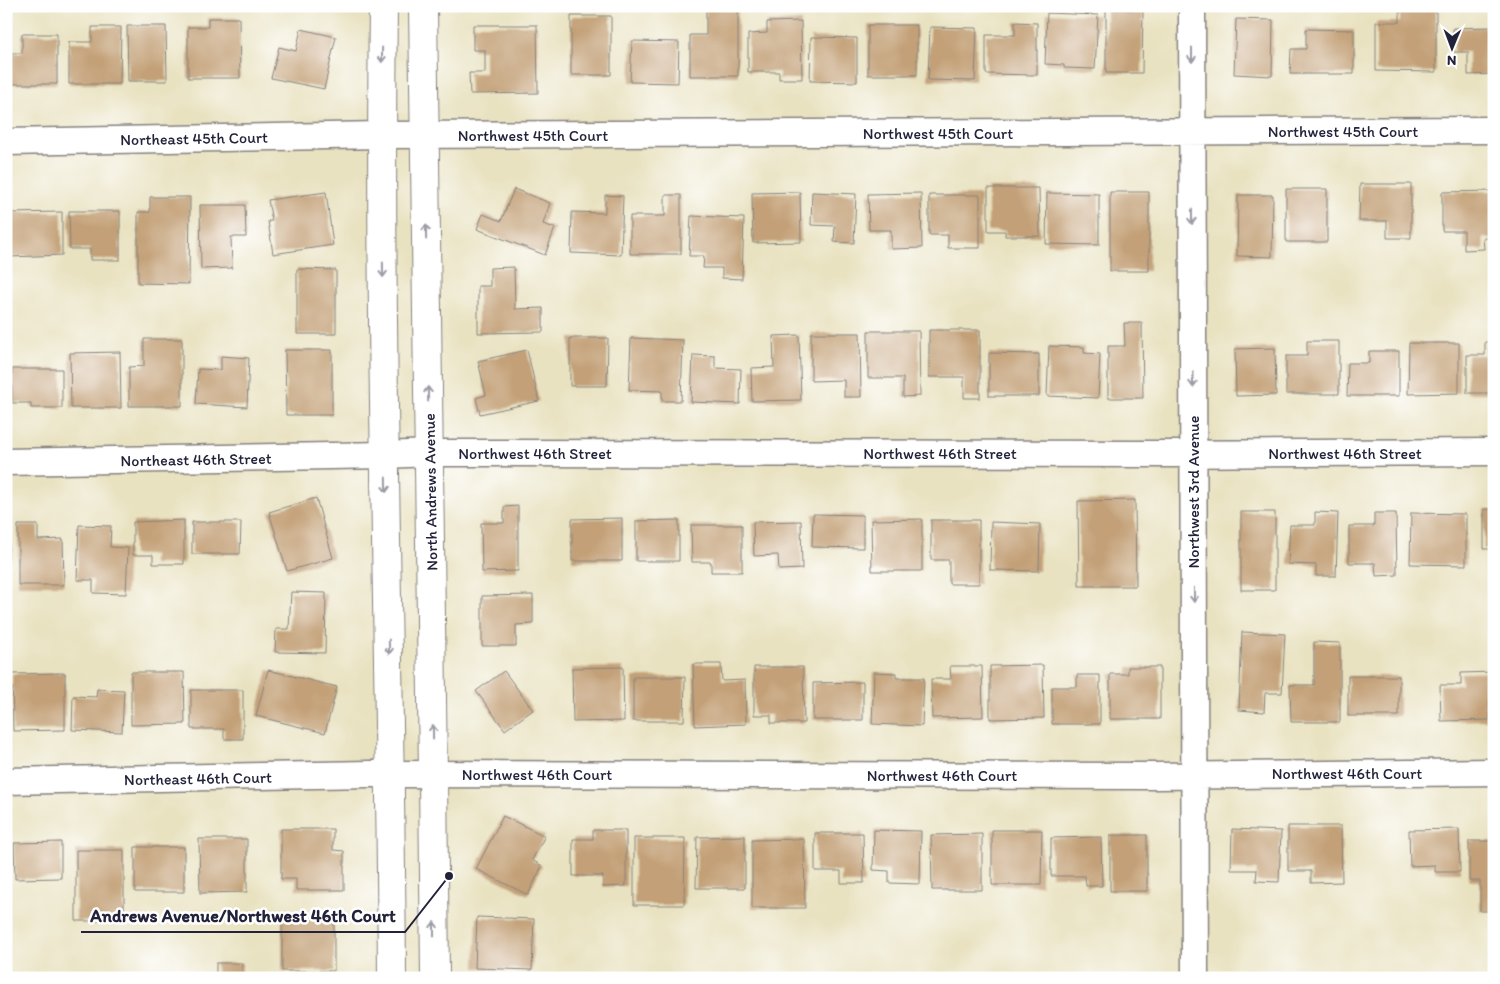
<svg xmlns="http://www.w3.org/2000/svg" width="1500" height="984" font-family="Itim,sans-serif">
	<rect width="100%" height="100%" fill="#fff"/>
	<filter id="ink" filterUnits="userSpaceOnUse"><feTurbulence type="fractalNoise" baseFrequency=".02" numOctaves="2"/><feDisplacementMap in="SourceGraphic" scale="10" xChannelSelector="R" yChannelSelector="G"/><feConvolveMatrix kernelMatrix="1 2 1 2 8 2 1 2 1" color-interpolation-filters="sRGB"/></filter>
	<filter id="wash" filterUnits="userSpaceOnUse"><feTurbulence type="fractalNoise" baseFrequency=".0096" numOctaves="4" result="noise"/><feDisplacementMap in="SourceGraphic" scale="20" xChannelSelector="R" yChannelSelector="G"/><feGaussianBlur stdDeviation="1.12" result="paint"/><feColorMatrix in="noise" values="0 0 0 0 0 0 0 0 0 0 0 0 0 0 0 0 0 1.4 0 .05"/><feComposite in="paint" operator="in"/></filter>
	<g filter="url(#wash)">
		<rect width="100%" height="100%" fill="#e9e2c1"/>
		<g id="blocks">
			<path fill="#c3a077" d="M706 6H738V76H690V35H706Z
				M1400 7H1436V72L1376 71V22H1400Z
				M1106 9 1143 10 1142 73H1106Z
				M1047 13 1098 15 1095 69 1064 68V65L1045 64Z
				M571 16H611V75H571Z
				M208 18H239L240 78H188V27H208Z
				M1236 19 1273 20 1272 76 1234 74Z
				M801 21 802 79H779V72H748V34L767 33V22Z
				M1015 22 1037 23V75L986 74V35H1015Z
				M473 25H537L538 93 470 94 469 73H485V50H473Z
				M868 25H917V75H868Z
				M127 26H166L167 81H128Z
				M92 27H121L120 84H69V42H92Z
				M930 27 977 28 975 81 928 80Z
				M1494 27V74L1468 75V52H1454L1453 28Z
				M301 29 336 37 324 89 271 78 279 47 296 51Z
				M1306 29 1354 30V74H1290L1291 49H1306Z
				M22 34H57V84H11V53H22Z
				M811 37 857 38V82L810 81Z
				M632 41 679 42 678 83 630 82Z
				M1360 184H1411V238H1387V221H1359Z
				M988 188H1039L1040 236H1005V231H988Z
				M514 189 550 203 543 224 555 228 545 255 477 229 483 214 501 221Z
				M1286 189H1327V242H1286Z
				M1493 191 1494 238H1483L1484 249 1464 250V231H1442V192Z
				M326 192 333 245 273 254 268 221H272L268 200Z
				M800 192 801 242 753 243 752 193Z
				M812 192 856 194 854 243 834 242 835 226 811 225Z
				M1110 192H1149V271H1110Z
				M921 193 922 248 891 249V230H869L868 194Z
				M1047 193 1099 194V245L1046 244Z
				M605 195 623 196 621 255 571 253 572 212 605 213Z
				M665 195H681V254H630V216H665Z
				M929 195H980V248H948V235H929Z
				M1238 195H1273L1272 257 1237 256Z
				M150 197H190L189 284 138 283V212H150Z
				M200 205H245L246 237H231L232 268 201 269Z
				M69 211H120V260H90V249H70Z
				M62 212V255L10 257 9 213Z
				M691 216 744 218 742 279 722 278V268H703L704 256H689Z
				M514 267 515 309 543 308V332L478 333V286H490V268Z
				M297 269 336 270V334H297Z
				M1124 323H1142L1143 398H1108V346H1125Z
				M929 330H980V398H964V377H929Z
				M868 331H919L920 396 903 397V378H868Z
				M811 333H860L861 397H844V380L811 381Z
				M799 335 801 400 752 401 751 368 774 367 773 336Z
				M570 338H608L607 386H570Z
				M631 338 683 340 681 401H662V391L629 390Z
				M144 339H182V406H129V367L144 366Z
				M1307 341H1339V394H1286V356H1307Z
				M1485 342H1494V393H1467V355H1485Z
				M1409 343H1459V393L1408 394Z
				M1049 346 1084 347V353L1100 354 1098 398 1047 396Z
				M1275 348 1276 395 1236 396 1235 349Z
				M285 350H332V415H286Z
				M527 350 539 401 480 414 476 398 486 395 478 361Z
				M1369 351H1399V396H1347L1348 363H1369Z
				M120 352 121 408H71L70 353Z
				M989 353 1039 354V396H989Z
				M693 355 715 356V368L741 369 740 404 691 402Z
				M221 356 249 358 247 407 196 404 198 369 221 370Z
				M12 369H62V408H31V403H12Z
				M316 498 333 558 287 571 269 512Z
				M1135 500 1136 586H1079L1078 501Z
				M518 506V571L482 572 481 523H504V507Z
				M1484 509H1494V549H1484Z
				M1241 512H1275V590H1241Z
				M1315 512 1338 513 1336 576H1316V565L1288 564 1290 525H1315Z
				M1374 513H1396L1397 575 1376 576 1375 563H1349V526H1374Z
				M1411 513 1466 514V565L1410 564Z
				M813 514 863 515V548L812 547Z
				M622 518V561H572V519Z
				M922 519V571H872L871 520Z
				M184 520V564H153V555H133V522Z
				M679 520V561H636V521Z
				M931 520H979V584H949V560H931Z
				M801 521 802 569 779 570 778 555 754 556 753 522Z
				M192 522H241L240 554H192Z
				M991 522 1040 524 1039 571 990 570Z
				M18 525H38V540L63 539 64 585H18Z
				M79 525 111 526 110 547 128 548 126 594 93 593V580H77Z
				M691 525H742V572H711V562H692Z
				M6 526H10L8 563H6Z
				M291 592 326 593 325 653 275 652 276 629H289Z
				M533 595V624L516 625V646H482V596Z
				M1242 632 1285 634 1282 693H1265L1264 712 1239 710Z
				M1314 642 1340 643V722H1291L1290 685H1314Z
				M693 664H721L722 681 745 680 746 724 695 726Z
				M1043 665 1044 718 990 719V666Z
				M950 666H982L983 717 932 718 931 679H951Z
				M623 667 624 721 573 722 572 668Z
				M754 667H803L804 723H771V715H754Z
				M1128 667H1160V719H1110V674H1128Z
				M268 670 337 687 325 733 256 716Z
				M504 671 533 710 505 730 476 691Z
				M131 672H184L185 724 131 725Z
				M874 672 896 673V678H924L922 726 872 724Z
				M1494 672V700H1489L1490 720 1441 721 1440 685H1461V673Z
				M65 673V730L13 731 12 674Z
				M1077 675H1100V724H1052V687H1077Z
				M1348 676H1399V716H1348Z
				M633 677H685L684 721H633Z
				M863 682V720H813V683Z
				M97 689 124 690 122 732 72 730 73 696 96 697Z
				M191 690H243V739H224V729H191Z
				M503 816 545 836 532 860 542 866 528 895 476 869Z
				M1288 826H1341L1342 882 1311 883V871H1288Z
				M281 829H333V850L344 851V890H296V879H281Z
				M1232 829 1281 831 1279 882 1256 881 1257 870H1231Z
				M1459 829 1460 872H1435V865L1410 866 1409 830Z
				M593 830H626V886L603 887V876H573V839H593Z
				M874 830 921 831 920 884 889 883V871L873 870Z
				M992 830H1042L1041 885H992Z
				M815 833H863L864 883H841V871H815Z
				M982 834V890H932L931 835Z
				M1110 835H1147V891H1110Z
				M745 836V888H696L697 837Z
				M1101 837 1102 886H1086L1085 876H1051V838Z
				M634 838H685L684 905H634Z
				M199 839H247V892L200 893Z
				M804 839 805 908H752V840Z
				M1469 841H1494V911H1480V881H1469Z
				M61 842V878L15 879 14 843Z
				M135 847H184V892H135Z
				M76 850H124V921H76Z
				M477 917 534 919 532 970 475 968Z
				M282 919H334V971H282Z
				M216 963H242V978H197V976H216Z"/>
		</g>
	</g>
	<g filter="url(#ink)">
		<use href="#blocks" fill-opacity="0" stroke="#86827e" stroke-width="1"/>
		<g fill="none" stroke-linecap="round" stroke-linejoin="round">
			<g stroke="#86827e" stroke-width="29">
				<path id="street" d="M1192 6 1195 978
					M6 142 381 135 1494 130
					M6 462 386 455 429 453 1153 454 1494 452
					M6 781 370 774 1157 776 1494 772"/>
			</g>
			<g stroke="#86827e" stroke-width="30">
				<path id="secondary" d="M383 6C379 330 390 654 392 978
					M423 6 433 774 435 978"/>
			</g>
			<use href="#street" stroke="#fff" stroke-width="26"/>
			<use href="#secondary" stroke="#fff" stroke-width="28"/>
		</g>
		<defs><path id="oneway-shaft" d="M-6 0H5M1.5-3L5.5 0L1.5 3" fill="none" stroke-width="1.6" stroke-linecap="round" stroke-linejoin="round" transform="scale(1.25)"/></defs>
		<g stroke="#9c9ca7">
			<use href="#oneway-shaft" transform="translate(382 55) rotate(91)"/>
			<use href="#oneway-shaft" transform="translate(1192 55) rotate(90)"/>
			<use href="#oneway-shaft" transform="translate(1192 217) rotate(90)"/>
			<use href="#oneway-shaft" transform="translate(426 232) rotate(-91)"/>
			<use href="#oneway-shaft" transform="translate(383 270) rotate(89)"/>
			<use href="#oneway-shaft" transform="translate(1193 380) rotate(90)"/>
			<use href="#oneway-shaft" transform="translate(428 394) rotate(-91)"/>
			<use href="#oneway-shaft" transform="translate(386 485) rotate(89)"/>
			<use href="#oneway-shaft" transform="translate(1194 595) rotate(90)"/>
			<use href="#oneway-shaft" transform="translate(389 647) rotate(89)"/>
			<use href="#oneway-shaft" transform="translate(433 732) rotate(-91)"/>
			<use href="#oneway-shaft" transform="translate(434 929) rotate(-90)"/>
		</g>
	</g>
	<g text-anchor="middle" stroke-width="5" stroke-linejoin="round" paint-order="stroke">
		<g font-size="16" fill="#22223b" stroke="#fff">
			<text x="1343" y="137">Northwest 45th Court</text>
			<text x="938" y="139">Northwest 45th Court</text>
			<text x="533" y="141">Northwest 45th Court</text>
			<text transform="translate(194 138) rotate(-1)" y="6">Northeast 45th Court</text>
			<text x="535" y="459">Northwest 46th Street</text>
			<text x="940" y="459">Northwest 46th Street</text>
			<text x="1345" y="459">Northwest 46th Street</text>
			<text transform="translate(196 459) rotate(-1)" y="6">Northeast 46th Street</text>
			<text transform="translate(430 492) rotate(-91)" y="6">North Andrews Avenue</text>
			<text transform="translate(1193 492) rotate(-90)" y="6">Northwest 3rd Avenue</text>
			<text x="1347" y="779">Northwest 46th Court</text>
			<text x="537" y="780">Northwest 46th Court</text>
			<text x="942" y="781">Northwest 46th Court</text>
			<text transform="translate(198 778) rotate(-1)" y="6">Northeast 46th Court</text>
		</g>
	</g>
	<path fill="none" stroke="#22223b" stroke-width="2" d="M449 876L405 932H81"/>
	<circle fill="#22223b" stroke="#fff" stroke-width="2" cx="449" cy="876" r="5"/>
	<g font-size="18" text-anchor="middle" font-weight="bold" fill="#22223b" stroke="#fff" stroke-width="5" stroke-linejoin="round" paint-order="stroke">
		<text x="243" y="922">Andrews Avenue/Northwest 46th Court</text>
	</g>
	<rect width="1500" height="984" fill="none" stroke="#fff" stroke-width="25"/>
	<g transform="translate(1452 48) rotate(181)" stroke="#ffffff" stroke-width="4" paint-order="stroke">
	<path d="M0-4L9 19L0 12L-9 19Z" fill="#22223b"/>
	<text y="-8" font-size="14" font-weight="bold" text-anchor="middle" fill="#22223b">N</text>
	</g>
</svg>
